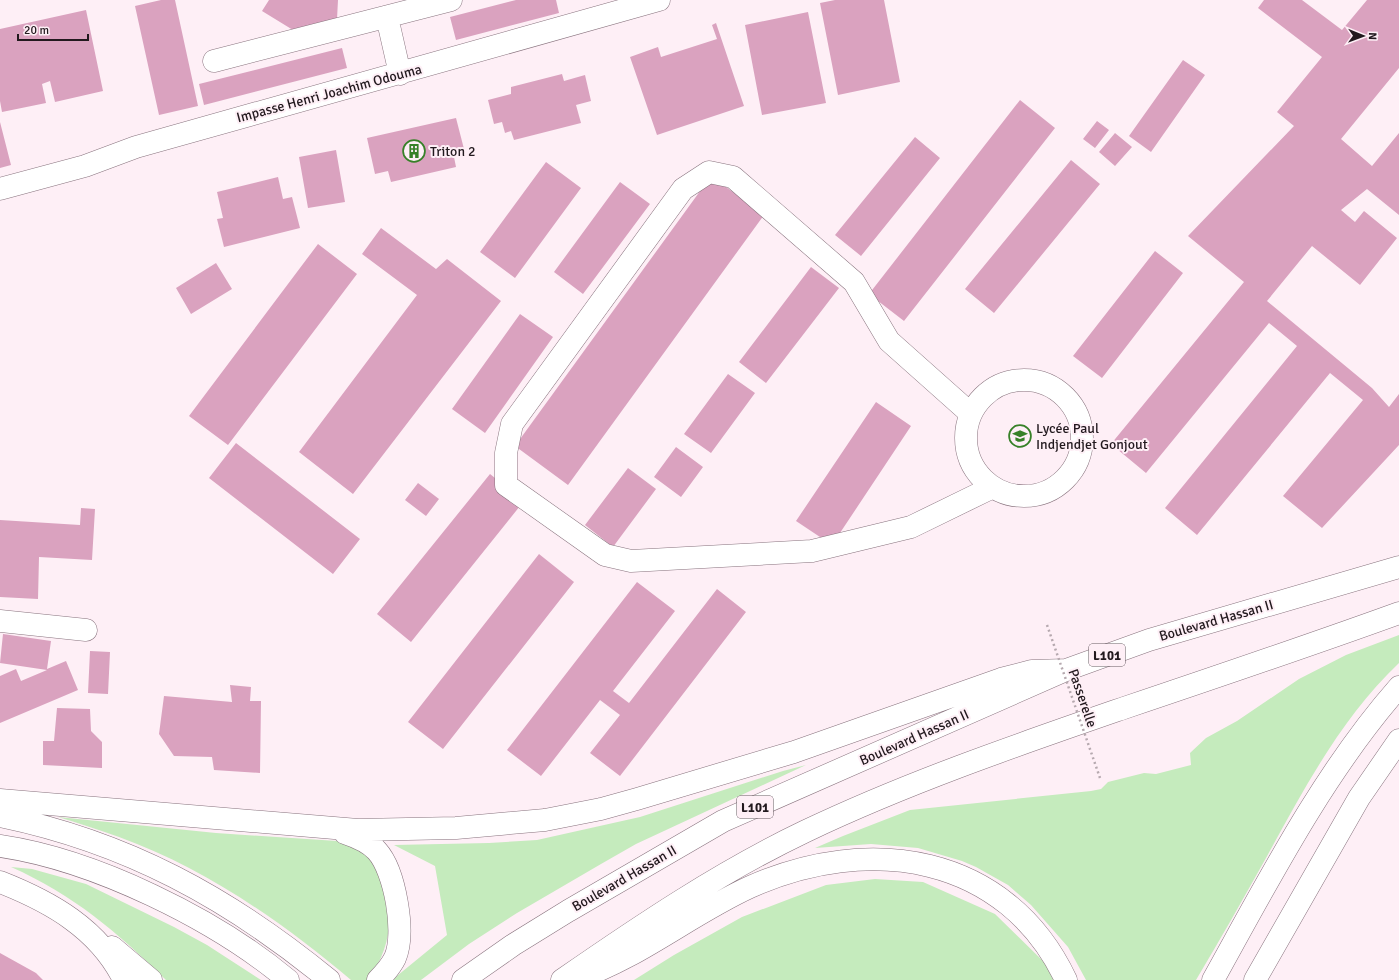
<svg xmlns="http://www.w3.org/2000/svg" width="1399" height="980" font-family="Signika,sans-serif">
	<rect width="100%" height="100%" fill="#feeff6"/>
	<path fill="#c5ebbd" d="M1399 635V663C1341 718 1304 789 1266 858 1243 899 1220 940 1196 980H1086L1068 947 1031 905 1008 885 976 867 962 861 918 848 871 844 815 848 843 836 910 810 1091 791 1101 789 1108 782 1144 773 1156 774 1191 765 1190 753 1206 738 1237 721 1299 679 1346 655Z
		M806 765 636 844 601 864 517 913 469 944 421 980H392L447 935 435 866 394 845 489 843 537 840 640 817 783 771Z
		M58 817 216 833 337 841C347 843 370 852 375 860 378 865 380 873 381 878 394 917 392 946 368 980H351C282 922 205 868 119 837 99 830 79 823 58 817Z
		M11 867 32 869 86 884 174 927 207 945 261 980H166C117 932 74 895 11 867Z
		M875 879 923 882 995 914 1044 962 1054 980H634L674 955 742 917 826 885Z"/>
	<path fill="#daa2bf" d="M161 0H175L198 106 159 115 135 6Z
		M269 0H338L337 19 293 30 262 11Z
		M516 0H556L559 13 456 40 450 17Z
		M835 0H884L900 82 838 95 820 3Z
		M1264 0H1302L1342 30 1367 0H1399V68L1341 139 1372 166 1399 133V215L1367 189 1341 210 1355 222 1364 211 1397 238 1360 285 1312 246 1267 301 1372 388 1389 407 1399 394V445L1322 528 1283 496 1363 400 1330 373 1197 535 1165 508 1297 346 1269 323 1146 473 1111 444 1244 282 1188 236 1294 126 1277 112 1322 57 1258 8Z
		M86 10 103 91 55 102 50 81 42 84 46 103 2 112 0 101V29Z
		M808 12 826 103 762 115 745 25Z
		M716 23 744 106 657 135 630 57 658 47 661 57 717 39 712 25Z
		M342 48 347 68 204 105 199 84Z
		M1183 60 1205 75 1151 152 1129 136Z
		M562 74 564 81 585 75 591 101 576 105 581 123 514 140 511 131 505 133 502 122 494 124 488 100 511 94V87Z
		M1020 100 1055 128 904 321 869 294Z
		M456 118 464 149 453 152 456 167 391 182 388 171 375 174 367 138Z
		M1097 121 1109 130 1095 148 1083 139Z
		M0 122 11 165 0 168Z
		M1115 133 1132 147 1115 166 1099 152Z
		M915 137 940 158 861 256 835 235Z
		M336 150 345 202 308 208 299 157Z
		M1071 160 1100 184 994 313 965 289Z
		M546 162 581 188 515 278 480 252Z
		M711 176 764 215 568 485 515 446Z
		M278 177 283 199 292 197 300 228 224 247 217 219 223 218 217 192Z
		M620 182 650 204 583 294 554 272Z
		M381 228 436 269 447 259 501 301 353 494 299 452 417 295 362 254Z
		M318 244 357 274 228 445 189 416Z
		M1155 251 1183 273 1102 378 1073 356Z
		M216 263 232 289 191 314 176 288Z
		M811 267 839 288 766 383 739 362Z
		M520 314 553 337 485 433 452 409Z
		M728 374 755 393 711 453 684 434Z
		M876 402 911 426 832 545 796 521Z
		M236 443 360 539 333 574 209 478Z
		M676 447 703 467 681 497 654 477Z
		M628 468 656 489 613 547 585 525Z
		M490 474 524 501 411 642 377 614Z
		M418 483 439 499 426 516 405 500Z
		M81 508 95 509 92 560 39 557 38 599 0 597V520L80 525Z
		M539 554 574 582 443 749 408 722Z
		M637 582 675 611 613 691 629 703 717 589 746 612 620 776 590 753 620 715 600 700 541 776 507 750Z
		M3 634 51 641 47 669 66 661 78 690 0 723V676L16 669 21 681 47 670 0 663Z
		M90 651 110 652 108 694 88 693Z
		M230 685 251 687 250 701H261L260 773 214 770 212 757 174 756 159 734 164 696 232 702Z
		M57 708 90 709 91 731 102 742V768L43 765V741H54Z
		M0 953 36 973 43 980H0Z"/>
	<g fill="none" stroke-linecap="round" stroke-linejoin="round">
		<g stroke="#88737e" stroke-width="23">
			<path id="minor" d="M387 17 400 74
				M214 61 451 0
				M0 189 85 166 136 147 659 0
				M966 438a58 58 0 1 1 116 0a58 58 0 1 1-116 0Z
				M971 414 889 341 854 282 733 177 709 172 683 189 512 424 506 453V485L605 555 631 561 812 551 911 527 993 487
				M0 621 86 630"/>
		</g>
		<g stroke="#88737e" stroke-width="23">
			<path id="highway" d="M0 800 358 830 456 828 545 820 601 809 637 799 794 752 1001 679 1032 671 1066 670
				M0 816C127 842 229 898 329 980
				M345 833C357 837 369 842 377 851 395 871 406 933 395 958 391 966 384 974 378 980
				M0 846C95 860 215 919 288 980
				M0 882C51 902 99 929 124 980
				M112 947 151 980
				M579 978C640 957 691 914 750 887 868 834 1006 853 1066 980
				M463 980 513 945 568 911 723 821 1066 670 1149 640 1399 567
				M562 980C640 926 720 872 806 831 909 782 1017 745 1124 708 1216 677 1308 646 1399 613
				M1213 980C1268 881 1324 772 1399 687
				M1255 980 1359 798 1399 740"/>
		</g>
		<use href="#minor" stroke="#fff" stroke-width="22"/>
		<use href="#highway" stroke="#fff" stroke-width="22"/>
		<path stroke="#b6a9af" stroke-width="2.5" stroke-dasharray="2 3" stroke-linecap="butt" d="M1047 625 1100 778"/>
	</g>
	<defs>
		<g id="building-ring" transform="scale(1.15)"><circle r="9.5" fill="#feeff6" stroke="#378128" stroke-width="1.5"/><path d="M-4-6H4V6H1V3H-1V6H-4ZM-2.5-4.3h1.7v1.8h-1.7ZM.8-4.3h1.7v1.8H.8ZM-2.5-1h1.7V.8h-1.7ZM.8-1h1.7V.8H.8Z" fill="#378128"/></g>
		<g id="school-ring" transform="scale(1.15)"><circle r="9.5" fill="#feeff6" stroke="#378128" stroke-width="1.5"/><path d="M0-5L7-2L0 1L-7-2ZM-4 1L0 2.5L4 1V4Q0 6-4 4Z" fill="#378128"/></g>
	</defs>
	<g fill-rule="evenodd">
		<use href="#building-ring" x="414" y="151"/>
		<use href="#school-ring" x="1020" y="436"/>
	</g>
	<g text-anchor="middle" stroke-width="4" stroke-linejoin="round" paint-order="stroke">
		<g fill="#feeff6" stroke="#64595f" stroke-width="1">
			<rect x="1089" y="644" width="36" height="22" rx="3"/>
			<rect x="737" y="796" width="36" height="22" rx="3"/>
		</g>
		<g font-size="13" font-weight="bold" fill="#22191e">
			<text x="1107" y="660">L101</text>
			<text x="755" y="812">L101</text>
		</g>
		<g font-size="14" fill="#22191e" stroke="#feeff6">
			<text transform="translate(329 93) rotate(-15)" y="5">Impasse Henri Joachim Odouma</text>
			<text transform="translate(1216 620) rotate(-16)" y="5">Boulevard Hassan II</text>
			<text transform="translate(1083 698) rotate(71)" y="5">Passerelle</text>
			<text transform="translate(914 737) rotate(-24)" y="5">Boulevard Hassan II</text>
			<text transform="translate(624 878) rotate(-30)" y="5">Boulevard Hassan II</text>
		</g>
		<g font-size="14" fill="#22191e" stroke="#feeff6" text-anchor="start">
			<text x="430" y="156">Triton 2</text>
			<text x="1036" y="433">Lycée Paul<tspan x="1036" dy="16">Indjendjet Gonjout</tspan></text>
		</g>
	</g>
	<g transform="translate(1363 36) rotate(91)" stroke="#feeff6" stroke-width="3" paint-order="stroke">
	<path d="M0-3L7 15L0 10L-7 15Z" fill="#22191e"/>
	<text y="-6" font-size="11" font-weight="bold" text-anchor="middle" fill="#22191e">N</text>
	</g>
	<path d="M18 34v6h70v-6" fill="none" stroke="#22191e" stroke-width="2"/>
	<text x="24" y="34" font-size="12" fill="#22191e" stroke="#feeff6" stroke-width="3" paint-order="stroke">20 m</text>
</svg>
